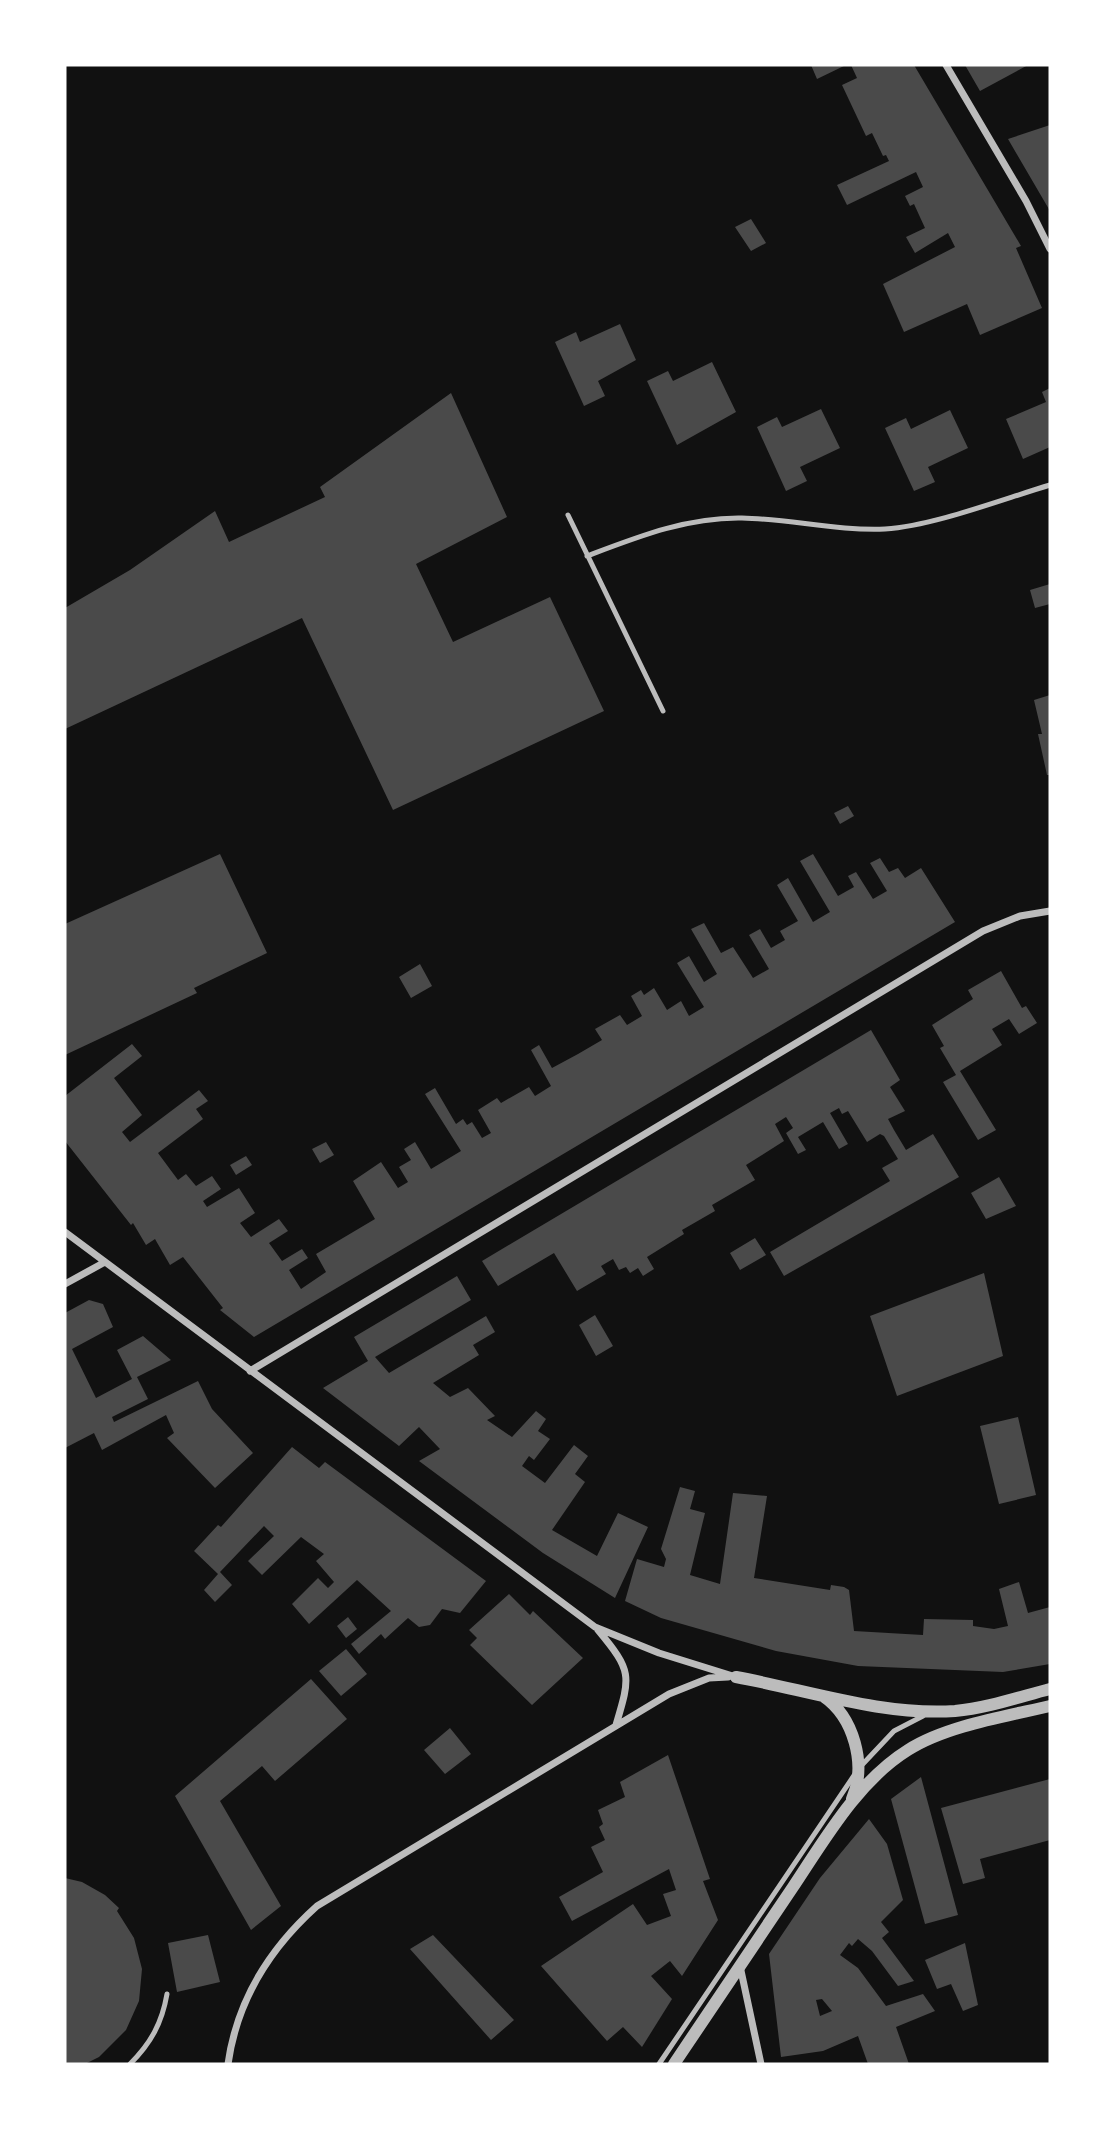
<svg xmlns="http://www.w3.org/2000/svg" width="1115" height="2129" font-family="'Archivo Narrow',sans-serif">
	<rect width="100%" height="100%" fill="#111"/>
	<path fill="#4a4a4a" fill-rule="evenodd" d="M811 65H846L817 79Z
		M851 65H914L1021 246 1016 248 1042 308 980 335 967 304 904 332 883 284 955 247 948 233 915 253 906 237 925 228 914 204 910 206 905 196 923 187 916 172 847 205 837 185 889 161 886 155 883 156 872 133 866 136 842 85 857 78Z
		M965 65H1028L980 91Z
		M1050 125V211L1008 139Z
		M751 219 766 243 751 251 735 227Z
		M620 324 636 360 598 381 605 396 584 406 555 342 576 332 580 342Z
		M712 362 736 412 677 445 647 381 668 371 673 381Z
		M1050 388V447L1023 459 1006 419 1046 402 1042 392Z
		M451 393 507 517 416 564 453 642 550 597 604 711 393 810 302 618 65 729V608L130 570 215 511 229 542 325 497 320 487Z
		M821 409 840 448 800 467 807 481 786 491 757 427 777 417 782 427Z
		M950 410 968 448 928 467 935 482 914 491 885 428 906 418 911 429Z
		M1050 584V604L1035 608 1030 590Z
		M1050 695V775H1047L1038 734H1042L1034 700Z
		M848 806 854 816 840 824 834 813Z
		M220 854 267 953 194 988 197 993 65 1055V924Z
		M813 854 838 896 854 887 848 876 856 872 873 899 887 891 870 863 880 858 889 872 898 868 905 878 921 868 955 922 254 1337 220 1310 223 1308 183 1257 170 1265 155 1239 146 1245 133 1223 131 1225 65 1141V1096L132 1044 142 1056 114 1078 142 1115 122 1132 130 1142 199 1090 208 1101 196 1109 203 1119 158 1153 178 1180 186 1174 196 1186 212 1176 221 1189 203 1201 207 1207 239 1188 255 1213 240 1223 251 1237 279 1219 288 1231 269 1243 282 1261 302 1249 308 1258 289 1270 301 1289 326 1272 316 1254 375 1219 353 1181 381 1162 398 1188 408 1182 399 1167 411 1160 404 1149 415 1142 431 1169 461 1151 425 1094 435 1088 456 1124 463 1119 467 1125 472 1122 482 1138 491 1133 478 1110 497 1098 501 1103 529 1087 535 1096 551 1086 531 1050 539 1045 552 1068 578 1054 602 1040 595 1029 620 1015 627 1025 642 1016 631 996 641 990 644 995 654 988 667 1010 681 1001 689 1016 704 1007 677 963 689 956 704 982 717 974 691 929 704 923 721 953 733 947 753 978 769 969 749 935 760 929 771 948 785 940 780 931 798 921 777 885 788 878 813 922 830 912 800 861Z
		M420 964 432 986 411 998 399 977Z
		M1001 971 1022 1008 1026 1006 1037 1023 1019 1034 1009 1019 992 1029 1002 1045 960 1071 996 1130 978 1140 943 1082 956 1075 940 1048 944 1046 932 1025 973 999 968 990Z
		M871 1030 900 1080 890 1087 905 1111 888 1119 894 1130 906 1150 933 1134 959 1177 784 1276 770 1252 890 1181 882 1168 898 1159 884 1136 880 1134 867 1142 848 1111 842 1114 839 1108 830 1113 848 1144 839 1149 823 1122 798 1137 806 1150 798 1154 786 1133 793 1128 786 1117 775 1124 784 1141 746 1165 755 1180 712 1205 715 1211 682 1230 684 1234 647 1257 654 1269 643 1276 638 1268 630 1273 626 1267 619 1270 613 1259 601 1266 606 1274 577 1291 554 1253 498 1286 482 1261Z
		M326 1142 334 1155 320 1163 312 1149Z
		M246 1156 252 1165 236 1175 230 1165Z
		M999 1177 1016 1206 986 1219 971 1193Z
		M755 1238 766 1255 740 1270 730 1253Z
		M984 1273 1003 1356 897 1396 870 1316Z
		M457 1276 471 1300 375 1357 389 1373 486 1316 495 1332 473 1345 479 1355 433 1383 450 1397 468 1388 495 1416 487 1420 512 1437 536 1411 546 1419 538 1431 550 1439 534 1460 529 1456 522 1466 545 1483 574 1445 588 1456 575 1474 585 1482 552 1530 597 1556 618 1513 648 1527 615 1598 543 1553 419 1461 440 1449 419 1427 399 1446 323 1388 368 1361 354 1337Z
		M89 1300 103 1304 113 1327 72 1349 96 1398 132 1379 117 1350 143 1336 171 1360 137 1377 148 1399 112 1417 114 1422 198 1381 212 1409 253 1453 215 1488 167 1438 174 1433 166 1415 102 1450 94 1433 65 1448V1313Z
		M595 1315 613 1346 596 1356 579 1325Z
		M1018 1417 1036 1495 999 1504 980 1426Z
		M292 1447 319 1468 325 1462 486 1581 460 1613 442 1609 430 1625 419 1627 408 1618 385 1639 381 1634 359 1654 351 1644 391 1611 357 1580 309 1624 292 1604 318 1578 328 1588 334 1582 316 1561 324 1554 301 1537 262 1575 248 1561 274 1536 264 1526 220 1572 232 1585 215 1602 204 1590 218 1574 194 1551 218 1525 221 1527Z
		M680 1487 695 1491 690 1509 705 1513 690 1575 720 1584 733 1493 767 1496 754 1578 830 1590 831 1585 844 1587 849 1590 854 1631 923 1635 924 1619 973 1620V1626L994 1629 1008 1626 999 1589 1019 1582 1028 1613 1050 1607V1664L1003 1672 858 1666 776 1651 661 1618 625 1601 637 1559 664 1567 666 1559 661 1549Z
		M509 1594 530 1615 533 1611 583 1658 532 1705 470 1645 477 1638 469 1630Z
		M348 1617 357 1629 346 1638 337 1626Z
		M346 1649 367 1674 341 1696 319 1671Z
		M311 1679 347 1719 275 1781 262 1766 220 1801 281 1906 251 1930 175 1796Z
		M450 1728 471 1754 445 1774 424 1750Z
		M668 1755 710 1879 703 1881 718 1920 682 1976 670 1961 651 1976 672 1999 642 2047 623 2027 607 2041 541 1966 633 1904 647 1925 671 1916 663 1894 676 1890 669 1869 572 1921 559 1897 603 1872 591 1847 605 1840 599 1827 603 1824 598 1810 625 1797 620 1782Z
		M921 1777 958 1915 925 1924 891 1799Z
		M1050 1779V1840L980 1859 985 1878 963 1884 941 1808Z
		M869 1819 887 1844 903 1900 881 1922 889 1932 882 1938 914 1981 898 1986 872 1951 858 1939 852 1946 849 1943 840 1955 858 1968 886 2006 923 1994 935 2011 896 2027 909 2064H868L858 2036 823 2051 781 2057 769 1954 820 1878ZM822 1999 832 2011 820 2016 816 2000Z
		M65 1878 82 1882 105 1895 119 1908 117 1911 134 1938 142 1969 139 2001 126 2030 99 2057 85 2064H65Z
		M208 1935 220 1982 177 1992 168 1943Z
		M433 1935 514 2020 491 2040 410 1949Z
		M965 1943 978 2005 963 2011 951 1984 937 1989 925 1960Z"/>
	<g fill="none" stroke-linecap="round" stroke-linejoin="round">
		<path stroke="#bcbcbc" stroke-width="5" d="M568 515 663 711
			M587 556C637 537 687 517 742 518 790 519 837 531 885 529 933 526 1003 499 1050 485
			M861 1766 894 1731 923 1716
			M130 2064C151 2043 162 2023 167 1994
			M659 2064 855 1774"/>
		<path stroke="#bcbcbc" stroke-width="7" d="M946 65 1026 201 1050 249
			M65 1232 595 1627 659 1653 736 1677
			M65 1284 105 1262
			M250 1371 983 931 1020 916 1050 911
			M598 1630C632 1671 631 1675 616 1725
			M740 1966 761 2064
			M228 2064C237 2000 269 1949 317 1906L669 1694 709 1678 728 1677"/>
		<path stroke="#bcbcbc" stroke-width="12" d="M736 1677C807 1690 882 1716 955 1711 987 1708 1019 1697 1050 1689
			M823 1696C854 1717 867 1765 852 1799
			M674 2064C713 2005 753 1946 793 1887 825 1839 858 1781 908 1750 945 1726 1007 1716 1050 1706"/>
	</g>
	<rect width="1115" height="2129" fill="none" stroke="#ffffff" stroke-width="133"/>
</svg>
